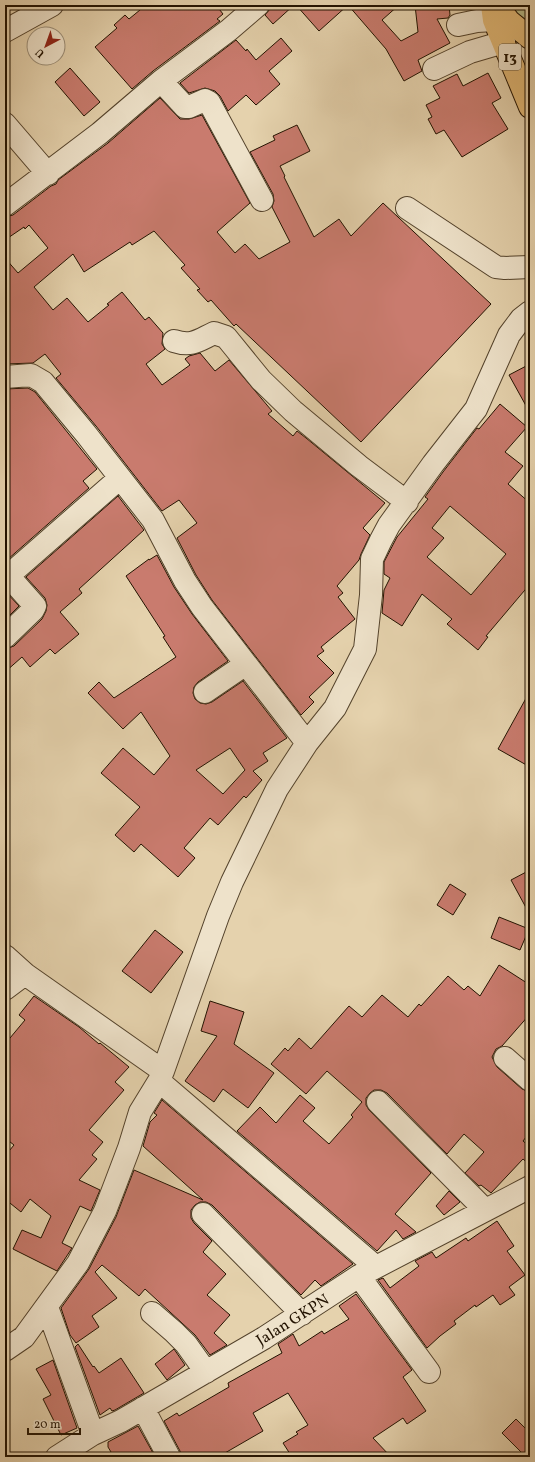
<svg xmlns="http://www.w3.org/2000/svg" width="535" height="1462" font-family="Vollkorn,serif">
	<rect width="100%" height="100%" fill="#e5d2ad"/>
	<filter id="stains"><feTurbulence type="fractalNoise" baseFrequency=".005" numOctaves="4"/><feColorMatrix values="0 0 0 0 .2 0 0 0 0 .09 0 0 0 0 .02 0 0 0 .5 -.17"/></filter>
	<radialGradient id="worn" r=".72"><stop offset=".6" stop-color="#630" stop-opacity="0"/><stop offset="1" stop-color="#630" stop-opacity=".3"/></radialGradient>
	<path fill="#b7bb88" stroke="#6c6644" d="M508 5H530V29Z"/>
	<path fill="#c97b6e" stroke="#221200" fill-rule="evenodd" d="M146 5H216L223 14 217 19 220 21 153 71 132 89 95 47 117 28 114 25 125 15 129 19Z
		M270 5H294L273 24 265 15 270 9Z
		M296 5H348L319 31Z
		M348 5H399L382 20 401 41 418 32 415 5H449L450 15 448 18 437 19 450 43 418 60 422 71 404 81 386 49Z
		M281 38 292 51 269 71 280 84 256 105 246 95 228 111 220 96 215 91 205 88 189 93 180 83 236 40 246 51 247 49 256 60Z
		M70 68 100 102 84 116 55 82Z
		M488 73 501 98 492 103 508 129 462 157 444 130 436 134 428 119 432 117 426 105 440 98 433 86 457 74 463 86Z
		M160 98 180 119H189L202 115 250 203 217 232 235 253 245 244 259 259 290 242 272 207 274 201 273 194 250 152 275 140 273 136 297 125 310 151 280 166 285 176 284 177 314 237 339 219 351 236 383 203 491 304 361 442 236 324 234 326 211 300 208 302 197 290 200 289 181 268 185 265 154 231 132 245 130 242 84 272 73 254 34 287 53 310 67 298 88 322 109 305 107 304 122 292 145 320 149 317 163 333 162 344 165 349 146 364 162 385 190 365 185 359 189 356 200 353 215 371 229 360 272 411 268 414 293 436 297 431 306 438 385 503 363 528 370 535 361 554 359 560 337 586 343 593 338 597 355 619 321 647 324 651 317 656 334 673 309 697 314 702 301 715 212 600 196 575 177 538 197 523 179 500 162 511 96 426 56 378 61 374 45 354 33 363 5 364V258L18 273 48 248 29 225 25 229 24 227 5 240V217L13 215 51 186 56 184 58 180 108 143Z
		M530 364V413L509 375Z
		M28 388 35 392 97 469 83 481 89 488 7 560H5V389Z
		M500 404 527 427 505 452 523 466 508 484 530 503V584L486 636 488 637 478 650 447 624 452 619 422 594 402 626 382 613 384 590 390 578 384 574V562L397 537 428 499 425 497 443 472 477 428 479 429ZM450 506 506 554 471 595 427 557 444 538 432 528Z
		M118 496 144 530 79 589 82 593 60 612 79 634 55 654 50 649 30 667 22 657 5 672V649L14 646 42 619 46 611 47 605 45 598 26 577Z
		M157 555 174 587 192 614 228 661 198 682 194 687 193 693 195 699 200 703 206 704 212 702 243 681 287 738 263 753 268 761 253 771 262 780 246 798 244 796 218 825 210 818 184 848 195 858 178 877 141 844 134 852 115 835 140 807 101 773 123 748 154 775 170 756 141 712 123 729 88 693 99 682 114 698 176 657 163 637 165 636 126 576 149 559V560ZM230 748 245 770 223 794 196 770Z
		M5 591 19 606 5 620Z
		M530 691V767L498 749Z
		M530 870V915L511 880Z
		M450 884 466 894 453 915 437 905Z
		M499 917 529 929 520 950 491 938Z
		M155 930 183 952 151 993 122 971Z
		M499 965 530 985V1014L502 1046 496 1049 492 1057 497 1067 522 1089 530 1092V1132L523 1141 530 1147V1165L523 1159 491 1193 481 1185 479 1186 465 1173 484 1152 464 1134 447 1154 387 1093 381 1090H374L370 1093 366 1098V1105L369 1110 431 1173 395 1214 416 1232 403 1239 396 1230 377 1251 237 1131 260 1107 276 1123 300 1095 315 1108 303 1121 329 1144 353 1117 351 1115 362 1102 327 1071 306 1094 271 1064 285 1048 288 1051 299 1038 311 1049 349 1006 362 1017 382 995 408 1017 419 1004 421 1006 448 976 464 990 468 986 480 996Z
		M34 996 79 1027 99 1044 100 1043 129 1067 115 1082 124 1090 89 1130 103 1142 92 1155 97 1159 79 1180 100 1190 91 1211 80 1206 62 1243 72 1248 57 1271 13 1249 22 1230 41 1238 51 1216 30 1199 21 1212 5 1199V1156L14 1145 5 1138V1044L25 1020 19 1015Z
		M210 1001 244 1012 234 1044 274 1073 248 1108 223 1089 214 1102 185 1081 217 1036 201 1031Z
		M162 1100 353 1264 321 1286 315 1280 301 1295 212 1205 206 1202H200L195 1205 191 1210V1218L194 1223 212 1241 203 1252 226 1274 207 1295 230 1315 214 1333 227 1345 210 1355 195 1335 145 1289 139 1296 102 1265 95 1272 117 1298 92 1316 99 1327 76 1343 70 1335 61 1308 89 1269 116 1217 134 1170 203 1200 143 1146 150 1122 157 1115 154 1113Z
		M449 1191 460 1202 444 1215 436 1206Z
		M497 1221 514 1246 507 1251 525 1275 509 1287 515 1295 500 1305 493 1295 476 1307 475 1305 454 1321 456 1324 440 1336 427 1348 378 1280 383 1278 390 1288 419 1266 415 1261 432 1252 436 1258 466 1238 468 1241Z
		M356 1294 412 1370 403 1377 426 1411 407 1424 403 1418 373 1438 391 1457H292L283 1443 298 1434 296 1432 308 1425 288 1393 253 1413 263 1431 218 1457H181L180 1451 164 1421 177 1413 179 1416 229 1387 228 1383 282 1353 278 1344 293 1334 299 1346 322 1331 324 1334 349 1319 339 1306Z
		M78 1344 93 1367 94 1366 99 1373 121 1358 144 1393 115 1410 112 1411 110 1408 100 1415 75 1347Z
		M174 1349 185 1365 167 1380 155 1364Z
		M53 1360 77 1428 61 1435 43 1399 51 1395 36 1369Z
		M516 1419 530 1433V1457H526L502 1433Z
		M138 1426 153 1453 146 1457H114L108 1447V1442Z"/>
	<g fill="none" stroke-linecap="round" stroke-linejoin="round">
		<g stroke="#53422b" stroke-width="24">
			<path id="minor" d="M458 25 477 21 494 20
				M5 31 52 5
				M434 69 470 52 504 42
				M161 81 185 107H189L205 100 209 102 262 200
				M5 124 48 174
				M5 205 100 133 161 81 229 30 258 5
				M407 208 496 267 505 268 530 267
				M174 341C192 347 199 340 214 333L226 337 261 380 293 411 359 466 407 502
				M5 377 31 375 43 382 86 434 153 520 185 581 202 607 307 743 277 789 232 882 218 916 163 1071 159 1081 140 1112 129 1148 115 1185 105 1211 78 1263 24 1337 5 1350
				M5 572 35 606 33 610 5 637
				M8 576 120 478
				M205 692 246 664
				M307 743 335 708 365 649 371 595 372 559 381 540 389 525 433 464 476 409 509 335 521 319 530 312
				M5 956 25 974 163 1071
				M5 989 25 974
				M505 1058 530 1080
				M159 1081 376 1267
				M378 1102 485 1210
				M203 1214 302 1314
				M359 1276 429 1372
				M47 1307 93 1434
				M152 1313 174 1332 186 1344 206 1372
				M143 1408 169 1457
				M57 1457 93 1434 121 1421 264 1338 359 1276 530 1187"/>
		</g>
		<g stroke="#221200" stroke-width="24">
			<path id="highway" d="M492 5 494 20 530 107
				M497 5 509 21 530 38"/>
		</g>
		<use href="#minor" stroke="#eee2ca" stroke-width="22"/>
		<use href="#highway" stroke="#e2b976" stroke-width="22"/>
	</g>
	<g text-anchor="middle" stroke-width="3" stroke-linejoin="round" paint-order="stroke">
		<rect fill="#eee2ca" stroke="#5f503d" stroke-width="1" x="499" y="44" width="22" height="26" rx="3"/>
		<g font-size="15" font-weight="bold" fill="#221200">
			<text x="510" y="62">13</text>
		</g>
		<g font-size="16" fill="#221200" stroke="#eee2ca">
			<text transform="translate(292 1319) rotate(-32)" y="6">Jalan GKPN</text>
		</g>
	</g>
	<rect width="535" height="1462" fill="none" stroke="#e5d2ad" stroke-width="20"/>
	<rect x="6" y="6" width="523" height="1450" fill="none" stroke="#221200" stroke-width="2"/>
	<rect x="10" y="10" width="515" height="1442" fill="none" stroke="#221200"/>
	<g transform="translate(46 46) rotate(221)"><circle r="19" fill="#eee2ca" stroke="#9c8f79"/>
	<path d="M0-3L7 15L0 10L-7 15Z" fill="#8f2418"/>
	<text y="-6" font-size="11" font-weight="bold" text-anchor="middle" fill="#221200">U</text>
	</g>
	<path d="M28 1428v6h52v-6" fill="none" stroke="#221200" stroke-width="2"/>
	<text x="34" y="1428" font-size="12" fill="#221200" stroke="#eee2ca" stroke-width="3" paint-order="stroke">20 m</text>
	<rect width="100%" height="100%" filter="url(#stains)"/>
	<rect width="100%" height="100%" fill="url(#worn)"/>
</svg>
